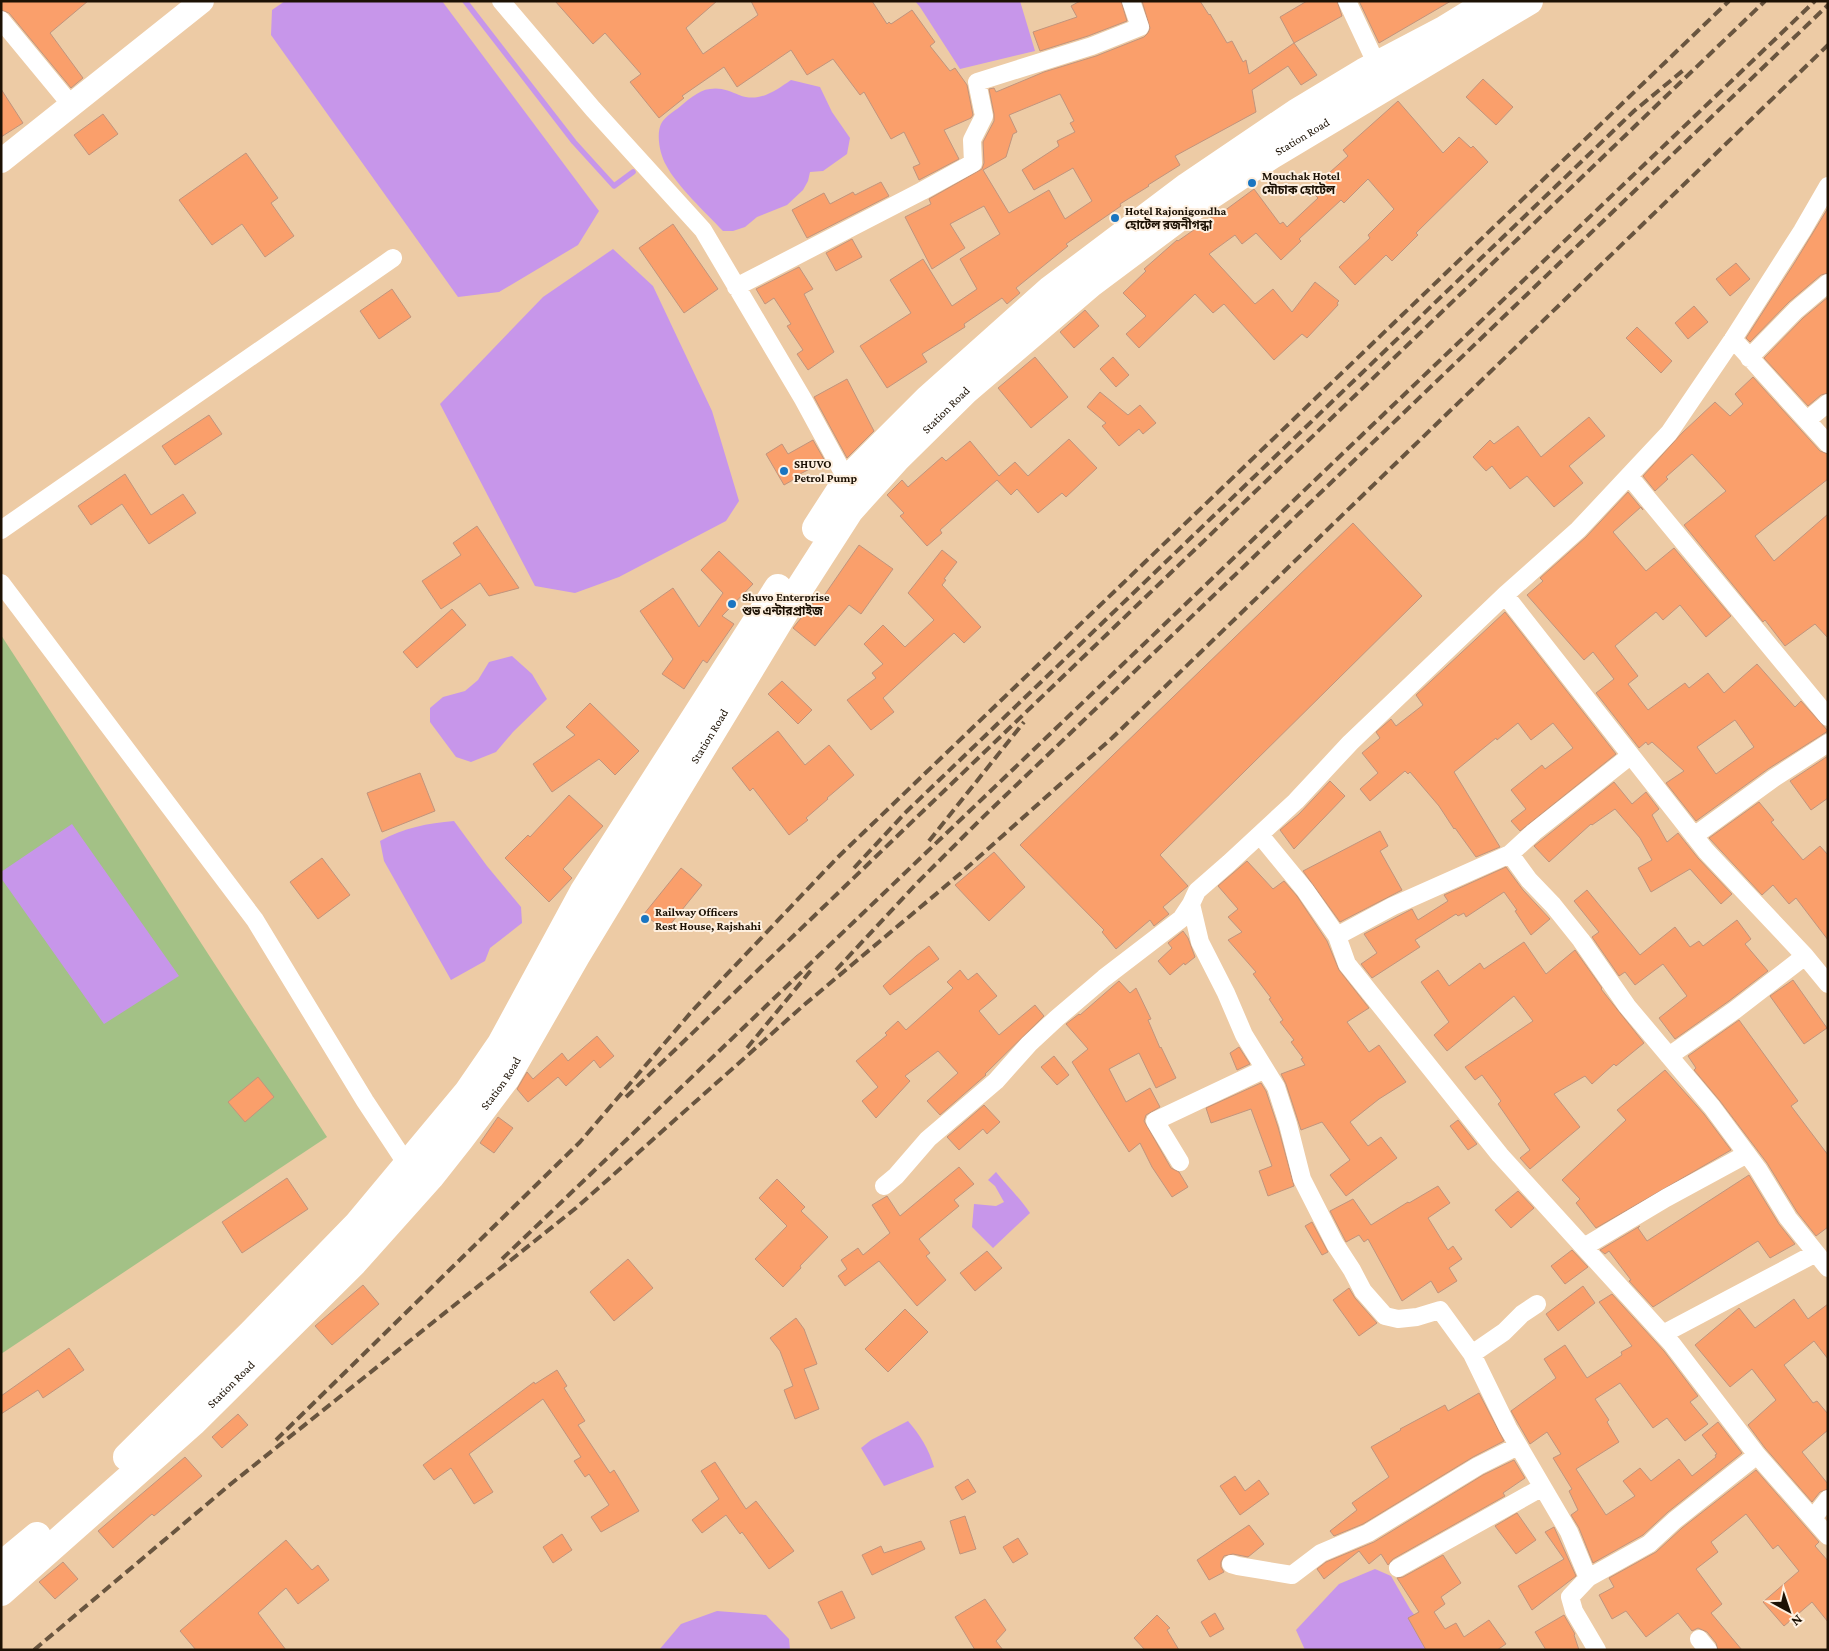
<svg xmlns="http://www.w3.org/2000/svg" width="1829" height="1651" font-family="'Crimson Pro','Noto Sans Bengali',serif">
	<rect width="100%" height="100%" fill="#edcba5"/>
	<path fill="#a3c186" d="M1 635 327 1137 1 1354Z"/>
	<path fill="#c796ea" d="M285 1H442L599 211 578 245 499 292 458 297 271 35 272 10Z
		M915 1H1020L1035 51 960 69 920 7Z
		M791 80 820 87 832 112 850 138 847 154 823 171 810 172 808 181 803 190 787 205 757 217 745 227 733 231H723C707 214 676 185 666 165 660 155 656 135 661 124 664 118 671 113 677 109 686 102 698 90 710 89 720 87 730 91 739 95 759 103 775 91 791 80Z
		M613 249 653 286 712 411 739 501 726 521 619 577 575 593 535 586 440 404 543 297Z
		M512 656 532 674 547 699 513 732 496 752 471 762 456 757 430 722V708L443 697 465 691 478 680 489 662Z
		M454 821 487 866 521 907 522 923 490 948 485 961 451 980 384 861 380 841C403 828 428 823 454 821Z
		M72 824 179 976 104 1024 1 878V872Z
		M996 1172C1007 1186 1020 1198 1030 1213L993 1248 972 1227 974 1204 996 1206 1004 1202 995 1186 988 1180Z
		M908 1421C920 1435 929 1449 934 1467L884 1486 861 1448 871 1440Z
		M1375 1569 1391 1576 1410 1609 1438 1647 1453 1650H1305L1296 1630 1339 1584Z
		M717 1611 766 1615 789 1639 790 1650H659L681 1624Z"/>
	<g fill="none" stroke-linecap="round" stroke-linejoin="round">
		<path stroke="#c796ea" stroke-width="5.5" d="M465 1 574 142 614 186 633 172"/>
	</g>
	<path fill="#fa9f6b" stroke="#c1947c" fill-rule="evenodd" d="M1 1H88L50 33 83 78 71 88 9 13 1 10Z
		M555 1H717L686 28 703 54 758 15 751 1H872L887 24 889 22 891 24 912 10 935 42 930 46 950 71 955 68 967 85 973 115 971 118 944 130 959 159 919 180 913 167 920 164 904 132 891 139 864 92 860 95 833 59 807 75 791 50 737 87 724 67 682 96 684 98 659 118 630 82 641 74 605 33 593 44Z
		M1080 1H1121L1127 21 1088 36 1040 51 1033 32 1077 17 1071 6Z
		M1142 1H1200L1209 15 1210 14 1227 43 1232 41 1243 62 1246 60 1249 74 1294 43 1280 17 1307 1H1337L1342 16 1294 43 1317 75 1301 85 1288 66 1252 90 1256 112 1175 156 1180 165 1148 185 1149 186 1120 204 1121 206 1066 244 1068 246 1016 288 1020 293 1007 304 1002 298 964 324 965 327 922 354 927 362 887 388 860 346 911 313 890 280 923 259 952 306 977 289 960 259 1000 234 984 206 950 224 965 248 932 269 905 217 931 204 929 199 982 169 984 163 983 142 994 121V114L989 89 994 88 996 92 1044 72 1096 56 1144 37 1148 33 1150 28ZM1060 94 1074 121 1070 123 1075 132 1057 141 1059 146 1022 170 1034 190 1073 168 1092 201 1065 219 1049 190 1009 213 983 170 1006 157 1013 134 1017 132 1009 115Z
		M1359 1H1451L1379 43Z
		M1483 79 1513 107 1496 125 1466 97Z
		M1 89 23 123 1 137Z
		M1398 101 1443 153 1459 137 1471 148 1473 146 1488 162 1416 233 1418 235 1392 261 1386 255 1355 285 1339 267 1370 238 1368 235 1394 209 1368 179 1344 203 1341 200 1299 239 1301 241 1281 260 1256 233 1242 244 1235 235 1209 254 1255 304 1273 289 1292 312 1315 282 1339 301 1337 303 1338 305 1307 338 1302 334 1274 360 1224 304 1213 313 1195 294 1139 348 1126 334 1146 316 1123 293 1146 271 1144 269 1177 240 1178 241 1215 215 1216 217 1254 189 1280 224 1283 222 1287 227 1318 198 1310 190 1348 156 1343 150Z
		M103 114 118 134 89 155 74 135Z
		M246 153 278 198 271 203 294 236 265 257 242 224 212 245 179 200Z
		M881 182 889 196 807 238 792 210 824 193 830 204 853 192 855 195Z
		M1828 208V273L1821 275 1789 302 1750 342 1746 338 1795 262Z
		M673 224 718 289 684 313 639 248Z
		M852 239 862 257 836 271 826 253Z
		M1736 263 1750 279 1730 296 1716 279Z
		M799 267 813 289 804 294 834 352 808 370 797 354 803 350 787 326 791 324 774 298 765 304 756 289Z
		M392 289 411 317 379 339 360 311Z
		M1828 297V393L1821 395 1808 406 1764 358 1803 318Z
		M1694 306 1708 322 1688 339 1675 323Z
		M1085 310 1099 326 1074 348 1060 332Z
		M1637 327 1672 361 1661 373 1626 338Z
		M1035 357 1068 397 1031 428 998 388Z
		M1113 357 1129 375 1116 387 1100 369Z
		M1753 377 1820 451 1828 454V479L1755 536 1774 561 1828 514V638L1815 624 1785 646 1765 620 1763 622 1684 525 1726 491 1692 454 1666 477 1668 479 1655 491 1643 476 1682 433 1715 402 1730 416 1743 404 1735 394Z
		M847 379 874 431 847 458 814 397Z
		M1100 392 1128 415 1140 405 1156 423 1143 434 1139 429 1119 446 1102 426 1106 423 1087 407Z
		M209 415 222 434 175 465 162 446Z
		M1589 417 1605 436 1569 466 1583 483 1554 507 1527 476 1510 489 1492 466 1486 471 1473 457 1490 440 1494 444 1518 426 1541 457Z
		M1069 439 1097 468 1066 497 1062 493 1038 513 1017 489 1011 495 997 480 940 530 942 533 927 546 900 516 904 513 887 495 902 480 908 487 942 457 946 461 970 441 999 476 1015 462 1028 476Z
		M813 440 825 461 800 474V476L784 485 766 454 782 444 788 454Z
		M125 474 151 515 183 494 196 513 149 544 122 504 91 525 78 506Z
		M1628 492 1643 510 1641 507 1613 532 1646 571 1674 548 1731 616 1706 637 1680 605 1663 620 1656 612 1615 646 1638 676 1628 684 1648 710 1685 683 1689 688 1708 673 1724 693 1757 664 1795 707 1801 701 1828 731 1768 769 1696 821 1666 783 1684 771 1652 742 1648 745 1646 742 1639 748 1596 693 1614 679 1593 652 1584 660 1527 595 1543 581 1540 578 1586 537ZM1735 720 1754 747 1716 774 1697 747Z
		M1353 523 1422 596 1160 855 1188 886 1163 907 1169 914 1154 926 1150 920 1116 949 1102 932 1104 930 1020 845Z
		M477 526 519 588 489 596 480 583 441 609 422 581 461 555 453 543Z
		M859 545 893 569 861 614 849 605 815 646 793 628 818 597 821 600Z
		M942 550 957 562 944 579 946 580 942 585 981 627 964 643 954 633 883 698 894 712 871 730 847 700 876 678 872 673 883 664 864 644 883 625 905 647 934 620 908 593Z
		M719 551 753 584 722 616 734 624 707 663 703 660 684 689 662 674 673 659 640 611 673 588 699 627 723 593 701 570Z
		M452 609 466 625 417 668 403 652Z
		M1505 612 1616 754 1520 831 1511 821 1526 809 1511 790 1542 765 1545 769 1573 748 1553 723 1531 740 1518 723 1497 740 1496 738 1454 772 1500 847 1476 857 1455 828 1454 829 1439 806 1410 772 1408 774 1405 771 1370 801 1360 789 1378 773 1362 753 1380 738 1376 732 1391 719 1396 726 1423 705 1416 695Z
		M782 681 812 710 798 724 768 694Z
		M590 703 639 751 615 775 599 759 552 792 533 764 575 735 566 727Z
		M778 731 805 765 829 745 854 775 827 798 828 799 806 818 808 820 789 835 753 788 750 791 732 768Z
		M1828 756V798L1811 810 1790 781Z
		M420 773 435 811 382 832 367 793Z
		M1330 781 1345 796 1294 849 1280 830 1299 814Z
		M1614 782 1632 804 1646 792 1659 809 1652 815 1667 842 1678 833 1698 858 1732 894 1721 904 1690 869 1651 892 1638 868 1652 860 1640 838 1615 809 1592 825 1591 824 1549 862 1534 846Z
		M569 795 603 826 563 869 572 878 549 902 505 858 528 835 530 837Z
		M1759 802 1774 820 1771 822 1803 860 1820 846 1828 855V940L1796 898 1789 904 1773 885 1762 895 1709 838Z
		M1380 831 1388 846 1380 851 1402 890 1340 922 1303 871Z
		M994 852 1025 887 989 921 955 885Z
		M322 858 350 895 318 919 290 882Z
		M1247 861 1273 889 1284 881 1297 896 1327 941 1339 970 1369 1008 1347 1022 1369 1052 1379 1045 1406 1082 1379 1099 1350 1122 1368 1146 1381 1137 1397 1158 1346 1196 1330 1175 1350 1160 1322 1122 1301 1130 1286 1084 1281 1074 1305 1065 1301 1059 1303 1058 1291 1042 1294 1040 1280 1022 1283 1020 1269 999 1271 998 1253 974 1256 972 1228 940 1242 932 1228 917 1238 909 1218 886Z
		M1506 867 1523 890 1550 919 1531 935 1515 911 1517 910 1504 892 1466 917 1464 913 1458 916 1456 914 1415 940 1420 947 1372 978 1361 964 1377 953 1364 934 1412 909 1418 920 1448 901 1444 895Z
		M681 868 702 885 665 931 644 914Z
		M1587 890 1640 955 1675 927 1690 947 1699 941 1703 946 1737 920 1751 939 1745 944 1768 971 1729 1001 1675 1039 1659 1018 1687 996 1663 964 1635 985 1625 972 1619 976 1592 937 1599 932 1574 901Z
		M1183 931 1188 938 1195 957 1185 965 1184 963 1170 975 1158 961 1172 948 1168 943Z
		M1524 942 1546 974 1575 950 1602 988 1601 989 1644 1043 1616 1066 1614 1064 1592 1084 1585 1076 1554 1094 1580 1127 1530 1169 1520 1158 1530 1150 1498 1104 1501 1101 1482 1075 1475 1080 1465 1067 1533 1021 1514 996 1447 1051 1434 1035 1449 1022 1421 982 1438 970 1449 986 1480 963 1484 969Z
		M929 946 939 959 890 995 883 986 916 956Z
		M960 970 968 980 977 973 997 996 979 1011 999 1035 1035 1005 1044 1016 985 1074 986 1075 940 1115 927 1101 958 1073 938 1051 905 1076 910 1081 876 1118 862 1101 878 1087 856 1061 887 1035 885 1033 898 1021 906 1030 953 988 947 982Z
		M1793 980 1827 1028 1804 1044 1770 996Z
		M1119 981 1130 993 1136 988 1151 1019 1148 1020 1160 1048 1161 1047 1176 1078 1156 1088 1139 1053 1109 1069 1126 1102 1150 1088 1160 1107 1146 1115 1144 1121 1171 1168 1179 1172 1188 1187 1172 1197 1152 1167 1140 1143 1129 1152 1072 1062 1088 1049 1066 1024 1079 1014 1080 1015Z
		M1739 1020 1798 1101 1791 1106 1828 1155V1227L1816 1236 1797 1212 1767 1163 1720 1101 1694 1070 1696 1068 1688 1056Z
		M597 1036 614 1056 600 1068 594 1060 566 1086 558 1077 528 1102 517 1089 527 1072 533 1079 562 1053 568 1061Z
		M1239 1047 1250 1064 1237 1070 1230 1053Z
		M1054 1056 1069 1075 1057 1085 1041 1067Z
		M1665 1070 1704 1114 1731 1150 1596 1228 1576 1203 1580 1199 1562 1180 1626 1120 1617 1110Z
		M258 1077 274 1097 245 1122 228 1102Z
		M1261 1083 1266 1091 1278 1127 1294 1186 1268 1196 1259 1171 1272 1166 1251 1109 1211 1123 1206 1108Z
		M984 1105 1000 1122 987 1134 983 1129 959 1150 947 1137Z
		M498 1117 513 1128 494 1153 480 1143Z
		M1458 1120 1477 1144 1468 1150 1450 1126Z
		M959 1167 974 1184 954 1200 959 1206 919 1239 930 1253 926 1256 946 1280 917 1306 879 1261 845 1286 838 1276 847 1269 841 1260 858 1248 863 1255 890 1233 872 1205 887 1196 900 1216Z
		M1749 1175 1779 1224 1795 1244 1770 1258 1758 1241 1653 1307 1629 1281 1631 1280 1609 1251 1605 1254 1600 1250 1640 1226 1638 1228 1647 1241Z
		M287 1178 308 1209 242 1253 222 1222Z
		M777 1179 805 1207 801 1211 828 1237 800 1266 801 1268 783 1287 755 1259 787 1226 759 1198Z
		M1438 1186 1450 1203 1428 1218 1448 1250 1453 1246 1462 1259 1449 1268 1457 1281 1438 1293 1431 1281 1402 1301 1368 1239 1364 1242 1359 1235 1346 1242 1330 1211 1353 1199 1371 1225 1408 1202 1409 1203Z
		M1518 1191 1534 1208 1511 1228 1495 1210Z
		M1312 1222 1328 1252 1322 1255 1305 1226Z
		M1572 1250 1588 1267 1565 1284 1551 1266Z
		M987 1251 1002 1268 975 1291 960 1273Z
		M628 1259 653 1288 614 1321 590 1292Z
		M363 1285 379 1304 332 1345 315 1326Z
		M1583 1286 1595 1303 1558 1331 1546 1314Z
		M1349 1288 1355 1298 1377 1323 1359 1336 1333 1300Z
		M1612 1294 1664 1351 1698 1396 1690 1402 1708 1424 1685 1441 1667 1418 1653 1428 1620 1383 1595 1399 1609 1420 1607 1422 1619 1442 1576 1469 1606 1515 1635 1496 1623 1481 1640 1468 1651 1481 1679 1459 1692 1476 1716 1457 1715 1455 1717 1454 1702 1435 1718 1422 1742 1453 1668 1512 1643 1535 1593 1563 1579 1528 1571 1515 1578 1510 1569 1491 1572 1489 1553 1458 1561 1454 1547 1432 1530 1444 1511 1411 1556 1378 1544 1359 1565 1345 1587 1378 1622 1355 1621 1352 1632 1346 1599 1302Z
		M1794 1299 1808 1319 1828 1304V1359L1814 1341 1784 1365 1813 1403 1817 1401 1828 1414V1430L1802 1452 1828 1484V1489L1820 1492 1812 1502 1765 1448 1748 1425 1776 1400 1752 1369 1730 1387 1695 1345 1739 1308 1755 1328Z
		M905 1309 928 1332 888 1372 865 1349Z
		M796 1318 804 1329 817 1364 804 1369 819 1409 795 1419 784 1390 793 1386 780 1351 770 1338Z
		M69 1348 84 1370 43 1398 38 1390 1 1414V1396Z
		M557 1370 567 1386 564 1388 585 1421 578 1425 610 1473 614 1470 639 1511 601 1532 591 1517 609 1505 589 1474 585 1477 574 1461 581 1457 543 1399 469 1454 493 1492 474 1504 451 1468 434 1480 423 1465 534 1382 535 1384Z
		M1479 1393 1504 1441 1473 1457 1363 1524 1334 1536 1330 1531 1357 1510 1352 1503 1389 1477 1371 1447 1401 1430 1400 1429 1445 1405 1448 1411Z
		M238 1414 248 1425 222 1448 212 1437Z
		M185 1457 202 1476 154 1516 152 1514 113 1548 98 1531Z
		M1514 1460 1525 1478 1503 1493 1505 1496 1393 1559 1388 1565 1381 1554 1369 1564 1359 1551 1324 1579 1317 1569 1326 1562 1374 1542 1483 1475Z
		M715 1462 746 1509 756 1501 794 1551 769 1569 742 1532 740 1534 726 1515 702 1533 692 1520 719 1499 701 1471Z
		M1756 1470 1819 1542 1815 1546 1828 1561V1622L1812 1602 1784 1626 1763 1602 1799 1571 1778 1545 1773 1549 1746 1514 1711 1542 1718 1552 1696 1569 1722 1604 1711 1613 1742 1650H1718L1716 1643 1707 1632 1698 1628 1692 1631 1678 1613 1646 1637 1626 1611 1612 1619 1599 1595 1614 1587 1609 1578 1656 1552 1682 1528Z
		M1235 1476 1245 1491 1259 1480 1269 1494 1240 1515 1220 1486Z
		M968 1479 976 1492 962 1500 955 1487Z
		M1517 1513 1536 1540 1516 1554 1495 1526Z
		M965 1516 976 1549 960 1554 950 1521Z
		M1249 1525 1264 1544 1248 1557 1233 1554 1224 1556 1221 1562V1567L1224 1572 1209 1580 1197 1560Z
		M1554 1527 1576 1576 1532 1610 1518 1586 1564 1559 1545 1532Z
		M562 1534 572 1550 553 1563 543 1547Z
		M1018 1538 1028 1554 1013 1563 1003 1547Z
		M286 1540 312 1570 318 1565 329 1580 298 1604 286 1588 258 1613 286 1650H196L180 1631Z
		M921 1541 925 1549 872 1575 862 1555 881 1546 884 1553Z
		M1443 1555 1461 1583 1441 1597 1445 1604 1434 1612 1445 1629 1456 1623 1464 1637 1489 1620 1506 1644 1497 1650H1426L1408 1618 1419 1612 1397 1578 1403 1577Z
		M63 1562 78 1579 55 1599 39 1582Z
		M842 1591 855 1618 831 1629 818 1602Z
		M985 1599 1006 1630 996 1641 1003 1650H975L955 1617Z
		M1215 1613 1224 1629 1210 1637 1201 1622Z
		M1157 1615 1170 1628 1167 1630 1179 1650H1145L1134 1638Z
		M1564 1615 1575 1634 1574 1635 1579 1650H1546L1535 1632Z"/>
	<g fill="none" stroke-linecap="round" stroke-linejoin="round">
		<path stroke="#fff" stroke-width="18" d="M501 1 593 109 703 230 803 399 847 480
			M1347 1 1377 65
			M1 20 72 106
			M736 287 922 191 973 163 972 140 984 116 977 82 1092 46 1140 27 1131 1
			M1733 339 1828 444
			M1749 358 1796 310 1828 283
			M1807 420 1828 403
			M1629 476 1828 717
			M1 530 393 258
			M1 583 255 920 365 1101 408 1166
			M1505 595 1706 851 1805 956 1828 984
			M1260 835 1305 890 1337 936 1347 964 1500 1155 1672 1344 1757 1455 1828 1536
			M1694 836 1774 778 1828 743
			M1510 854 1529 880 1553 905 1581 940 1627 1006 1712 1107 1758 1169 1788 1218 1828 1268
			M1191 904 1200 942 1226 993 1244 1035 1276 1087 1288 1124 1302 1179 1335 1244 1352 1270 1363 1291 1385 1316 1398 1319 1417 1317 1440 1310 1472 1354 1508 1428 1569 1532 1588 1578 1570 1597 1574 1611 1597 1650
			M1337 936 1393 906 1510 854 1534 832 1630 756
			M1669 1056 1735 1010 1805 956
			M1180 1162 1155 1121 1265 1069
			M884 1186 896 1176 928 1139 996 1081 1029 1044 1057 1018 1104 978 1181 919 1191 904 1197 891 1229 863 1296 801 1350 743 1505 595 1578 530 1669 433 1733 339 1802 231 1828 186
			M1584 1247 1666 1198 1747 1154
			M1663 1334 1816 1253
			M1472 1354 1504 1332 1522 1314 1537 1304
			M1813 1518 1828 1499
			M1231 1564 1238 1566 1292 1575 1321 1553 1368 1533 1478 1466 1518 1446
			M1398 1568 1541 1488
			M1588 1578 1649 1544 1675 1520 1757 1455
			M1699 1639 1708 1650"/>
		<path stroke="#fff" stroke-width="24" d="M1 161 202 1"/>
		<g stroke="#fff" stroke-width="28">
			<path d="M816 528 847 480 928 399 1050 290 1188 186 1296 113 1364 72 1444 30 1491 1"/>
			<path d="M127 1457 252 1333 358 1224 468 1092 501 1044 584 891 778 588"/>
			<path d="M1 1566 37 1536"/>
			<path id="s1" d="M1 1592 193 1422 354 1262 430 1177 460 1139 506 1078 576 956 787 608 850 510 896 459 966 390 1090 284 1193 207 1270 156 1529 1"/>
		</g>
		<path stroke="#69553f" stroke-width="4" stroke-dasharray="10 5" stroke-linecap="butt" d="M929 841 1024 722
			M854 868 906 812 1634 111 1686 68
			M836 970 918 882 980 820 1828 5
			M747 1048 812 969
			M626 1097 1765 1
			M502 1259 1815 1
			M276 1440 580 1142 693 1010 837 858 1729 1
			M34 1650 232 1483 576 1208 804 1005 961 873 1112 738 1828 45"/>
	</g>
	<g fill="#1a75c1" stroke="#fef0e0" stroke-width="2">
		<circle cx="1252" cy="183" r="5"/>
		<circle cx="1115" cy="218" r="5"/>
		<circle cx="784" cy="471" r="5"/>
		<circle cx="732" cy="604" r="5"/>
		<circle cx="645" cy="919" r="5"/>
	</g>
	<g text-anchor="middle" stroke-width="4" stroke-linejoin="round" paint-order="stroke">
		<g font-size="12" fill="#1c1104" stroke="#fef0e0">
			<text dy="4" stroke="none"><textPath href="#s1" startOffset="1975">Station Road</textPath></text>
			<text dy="4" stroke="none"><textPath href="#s1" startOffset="1525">Station Road</textPath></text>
			<text dy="4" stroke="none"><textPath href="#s1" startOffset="1120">Station Road</textPath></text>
			<text dy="4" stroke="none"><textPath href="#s1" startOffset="715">Station Road</textPath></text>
			<text dy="4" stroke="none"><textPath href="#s1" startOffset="310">Station Road</textPath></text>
		</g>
		<g font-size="12" font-weight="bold" fill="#1c1104" stroke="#fef0e0" text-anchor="start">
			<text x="1262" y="180">Mouchak Hotel<tspan x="1262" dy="14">মৌচাক হোটেল</tspan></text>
			<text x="1125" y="215">Hotel Rajonigondha<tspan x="1125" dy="14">হোটেল রজনীগন্ধা</tspan></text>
			<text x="794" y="468">SHUVO<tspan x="794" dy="14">Petrol Pump</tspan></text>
			<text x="742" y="601">Shuvo Enterprise<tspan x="742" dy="14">শুভ এন্টারপ্রাইজ</tspan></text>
			<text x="655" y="916">Railway Officers<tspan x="655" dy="14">Rest House, Rajshahi</tspan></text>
		</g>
	</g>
	<rect width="1829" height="1651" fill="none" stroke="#1c1104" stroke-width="5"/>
	<g transform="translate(1789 1611) rotate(140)" stroke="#fef0e0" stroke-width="4" paint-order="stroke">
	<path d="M0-4L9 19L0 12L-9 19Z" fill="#1c1104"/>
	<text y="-8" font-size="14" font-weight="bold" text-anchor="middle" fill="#1c1104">N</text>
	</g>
</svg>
